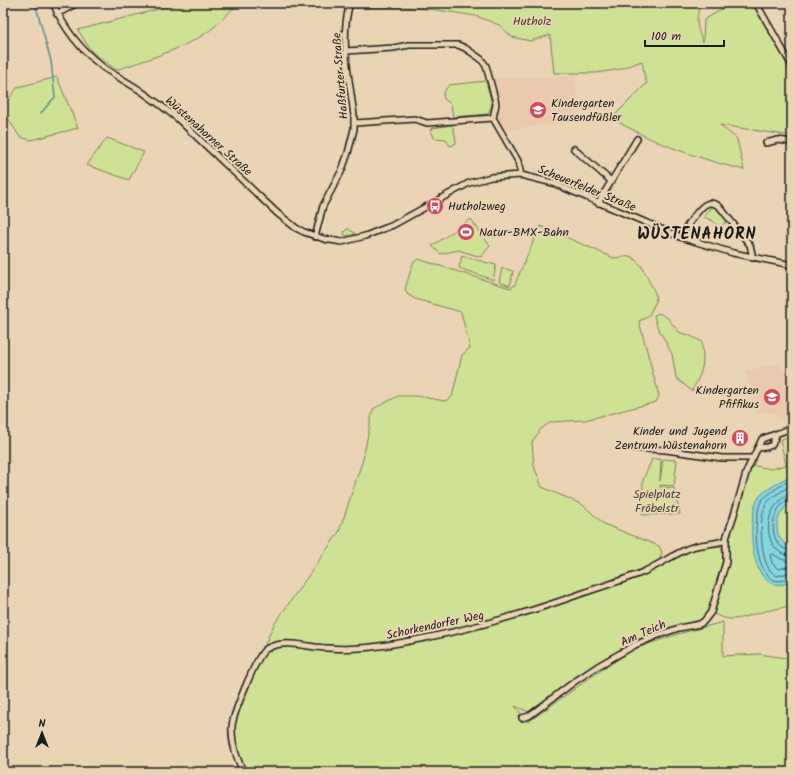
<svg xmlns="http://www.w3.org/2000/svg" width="795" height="775" font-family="Kalam,sans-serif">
	<rect width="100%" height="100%" fill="#ebd4b4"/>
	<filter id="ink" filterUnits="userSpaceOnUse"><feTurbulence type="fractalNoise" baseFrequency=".025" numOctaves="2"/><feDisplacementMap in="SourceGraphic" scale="8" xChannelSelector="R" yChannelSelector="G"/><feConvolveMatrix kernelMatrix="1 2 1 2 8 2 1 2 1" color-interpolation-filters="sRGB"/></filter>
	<g filter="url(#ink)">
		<path fill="#eac9ac" d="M576 76 578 121 504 130 497 118 502 103 495 79Z
			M778 364 792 383V420L787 422 773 412 755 413 746 371Z"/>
		<path fill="#cfe195" stroke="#767e58" d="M182 3H238C230 11 223 20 214 27 191 47 145 60 116 70L91 51 78 30Z
			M356 3H702C694 16 697 29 703 42L704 20 728 5 727 3H752L792 72V136L720 125 737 139 744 170C700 159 649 142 612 118L647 83 645 79 642 61 620 69 597 73H554L550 35 530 41 512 37 499 25 476 16 437 10 405 7 355 8Z
			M57 77 78 128 31 140 20 137 3 111V106L18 87Z
			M486 81 492 104 488 114 453 117 451 104 444 99 443 93 449 85Z
			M451 125 453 127C454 132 456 137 456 143L453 145 450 146 446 139 434 138 431 130 433 128Z
			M107 138 144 152 129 180 87 165Z
			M712 207H716L728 221 719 227 713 221 704 217Z
			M471 219 490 246 481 257 458 250 441 254 432 246Z
			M540 226 614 258 631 256 641 265 655 293 656 301 648 317 639 321 659 396 656 402 585 420 551 422 541 429 532 442 534 466 542 487 583 505 604 524 659 546 662 552 659 562 640 572 547 606 431 637C471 629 511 621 550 608 579 597 609 587 639 575 668 563 687 544 721 547L724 553 722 563 710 609 703 620 634 644 612 655 573 680 529 712 515 706 528 722 594 675 634 649 678 634 723 622V656L759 654 792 659V772H334L333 770 330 772H243L234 747V717L273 626 339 532 363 459 373 409 398 396H417L445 401 452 397 462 355 470 348 461 312 415 299 407 294 405 289 413 263 418 259 510 288 514 286Z
			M347 229H349L356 234 345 236 344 232Z
			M462 256 496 265 493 280 459 268Z
			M502 268 513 271 510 286 499 282Z
			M659 313 668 318 677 330 681 333 689 335 702 342C702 348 703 352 703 358 703 370 698 380 692 391L676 378 672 354 657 326 654 315Z
			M792 435V604C782 609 772 609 762 612 752 614 742 619 732 619 724 619 718 616 711 612L726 562V540L747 470 755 466 771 469 786 465 780 440Z
			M652 459H661L660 481 663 459 677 460 674 486 660 485V487L674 488 680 514 642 515 643 480Z"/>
		<path fill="#86d6e0" stroke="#5c8c92" d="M792 474V503C774 511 770 541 792 547V581C749 603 745 518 759 497 763 491 785 479 792 474Z"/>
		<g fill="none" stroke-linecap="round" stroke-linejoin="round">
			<path stroke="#46666a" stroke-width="1" d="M792 478C785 483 766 495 762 500 752 517 754 572 774 580 781 583 786 578 792 577
				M792 485C785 489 771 497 767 503 758 515 761 552 767 565 769 570 772 573 777 576L792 572
				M792 494C786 495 783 498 779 502 762 518 765 554 792 556
				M792 499C771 501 763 548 792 551
				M792 562 781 559 773 554 770 555 772 563 778 569 792 566"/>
			<path stroke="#5c8c92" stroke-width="1.5" d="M35 3 51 61 55 97 41 113"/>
			<g stroke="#1c1c1c" stroke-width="8">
				<path id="minor" d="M53 3C64 29 82 51 104 68 116 76 129 83 141 91 154 100 166 109 178 119L277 213 296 228 304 232 324 239 342 242 365 236 393 225 469 183 491 177 521 175 553 183 680 237 733 253 792 265
					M756 3 792 66
					M57 14 77 3
					M346 51 393 48 409 45H458L465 48 481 59 486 66 495 99 496 104 493 118 518 161 521 175
					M355 123 415 119 427 123 493 118
					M766 143 778 140 792 142
					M574 149 611 181
					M598 203 637 139
					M315 237 323 206 342 170 348 153 354 129V116C350 80 339 39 350 3
					M680 237C686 229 700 203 710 203 713 203 716 204 719 206L750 245 753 258
					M632 448 666 450 722 458H753
					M758 448 767 447 772 445 776 435
					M522 718 529 716 574 682 598 666 635 645 656 636 679 628 700 624 704 621 711 612 726 562V540L727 535 733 518 747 470 762 439 792 428
					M243 772C237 758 231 743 232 727 232 717 257 654 266 649 285 638 308 648 329 648 352 650 377 647 399 643 463 632 525 614 586 592 604 586 623 580 641 573 657 566 671 556 687 549 699 543 714 545 726 540"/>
			</g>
			<use href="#minor" stroke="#ebd4b4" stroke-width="5"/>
		</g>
	</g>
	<defs>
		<g id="school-disc" transform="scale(0.9)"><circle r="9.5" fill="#d1495b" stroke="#ebd4b4"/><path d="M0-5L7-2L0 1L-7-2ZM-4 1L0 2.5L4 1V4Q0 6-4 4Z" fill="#fff"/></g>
		<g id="bus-disc" transform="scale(0.9)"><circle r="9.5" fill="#d1495b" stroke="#ebd4b4"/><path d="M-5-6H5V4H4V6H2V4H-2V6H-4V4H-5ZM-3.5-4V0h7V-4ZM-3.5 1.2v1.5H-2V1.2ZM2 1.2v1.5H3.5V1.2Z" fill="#fff"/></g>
		<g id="stadium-disc" transform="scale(0.9)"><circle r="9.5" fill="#d1495b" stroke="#ebd4b4"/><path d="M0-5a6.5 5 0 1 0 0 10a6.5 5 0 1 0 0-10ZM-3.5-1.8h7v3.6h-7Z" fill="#fff"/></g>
		<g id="building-disc" transform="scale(0.9)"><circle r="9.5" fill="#d1495b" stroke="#ebd4b4"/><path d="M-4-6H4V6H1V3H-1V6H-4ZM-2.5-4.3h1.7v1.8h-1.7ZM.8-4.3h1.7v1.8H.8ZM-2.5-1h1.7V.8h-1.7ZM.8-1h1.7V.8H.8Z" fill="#fff"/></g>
	</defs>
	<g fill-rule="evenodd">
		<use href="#school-disc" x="538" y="110"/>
		<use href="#bus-disc" x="435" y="206"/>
		<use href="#stadium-disc" x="466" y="232"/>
		<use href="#school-disc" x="772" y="397"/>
		<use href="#building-disc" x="740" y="438"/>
	</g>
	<g text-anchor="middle" stroke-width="4" stroke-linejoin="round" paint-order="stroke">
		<g font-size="12" fill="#404334" stroke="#ebd4b4">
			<text x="532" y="25">Hutholz</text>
			<text x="657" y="498">Spielplatz<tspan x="657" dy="14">Fröbelstr</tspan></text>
		</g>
		<g font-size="12" fill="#1c1c1c" stroke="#ebd4b4">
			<text transform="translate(340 76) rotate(-95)" y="4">Haßfurter Straße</text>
			<text transform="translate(209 136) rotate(42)" y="4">Wüstenahorner Straße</text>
			<text transform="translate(587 188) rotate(22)" y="4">Scheuerfelder Straße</text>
			<text transform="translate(435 625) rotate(-12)" y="4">Schorkendorfer Weg</text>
			<text transform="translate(643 633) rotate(-24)" y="4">Am Teich</text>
		</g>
		<g font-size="12" fill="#1c1c1c" stroke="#ebd4b4" text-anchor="start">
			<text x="551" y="107">Kindergarten<tspan x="551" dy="14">Tausendfüßler</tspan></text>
			<text x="448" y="210">Hutholzweg</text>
			<text x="479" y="236">Natur-BMX-Bahn</text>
			<text x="759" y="394" text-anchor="end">Kindergarten<tspan x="759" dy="14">Pfiffikus</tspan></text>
			<text x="727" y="435" text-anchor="end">Kinder und Jugend<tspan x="727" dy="14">Zentrum Wüstenahorn</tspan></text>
		</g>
		<g font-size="16" font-weight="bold" letter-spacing="1" fill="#1c1c1c" stroke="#ebd4b4">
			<text x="697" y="239">WÜSTENAHORN</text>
		</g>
	</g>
	<rect width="795" height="775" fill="none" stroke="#ebd4b4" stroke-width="16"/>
	<rect x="8" y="8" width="779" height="759" fill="none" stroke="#1c1c1c" stroke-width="1.5" filter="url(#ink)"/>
	<g transform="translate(42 733)" stroke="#ebd4b4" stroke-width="3" paint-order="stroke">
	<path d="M0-3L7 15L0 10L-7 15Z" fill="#1c1c1c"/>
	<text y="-6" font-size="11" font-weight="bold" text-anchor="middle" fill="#1c1c1c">N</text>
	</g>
	<path d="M645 40v6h79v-6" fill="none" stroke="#1c1c1c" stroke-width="2"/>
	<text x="651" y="40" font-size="12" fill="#1c1c1c" stroke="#ebd4b4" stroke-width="3" paint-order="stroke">100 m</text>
</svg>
